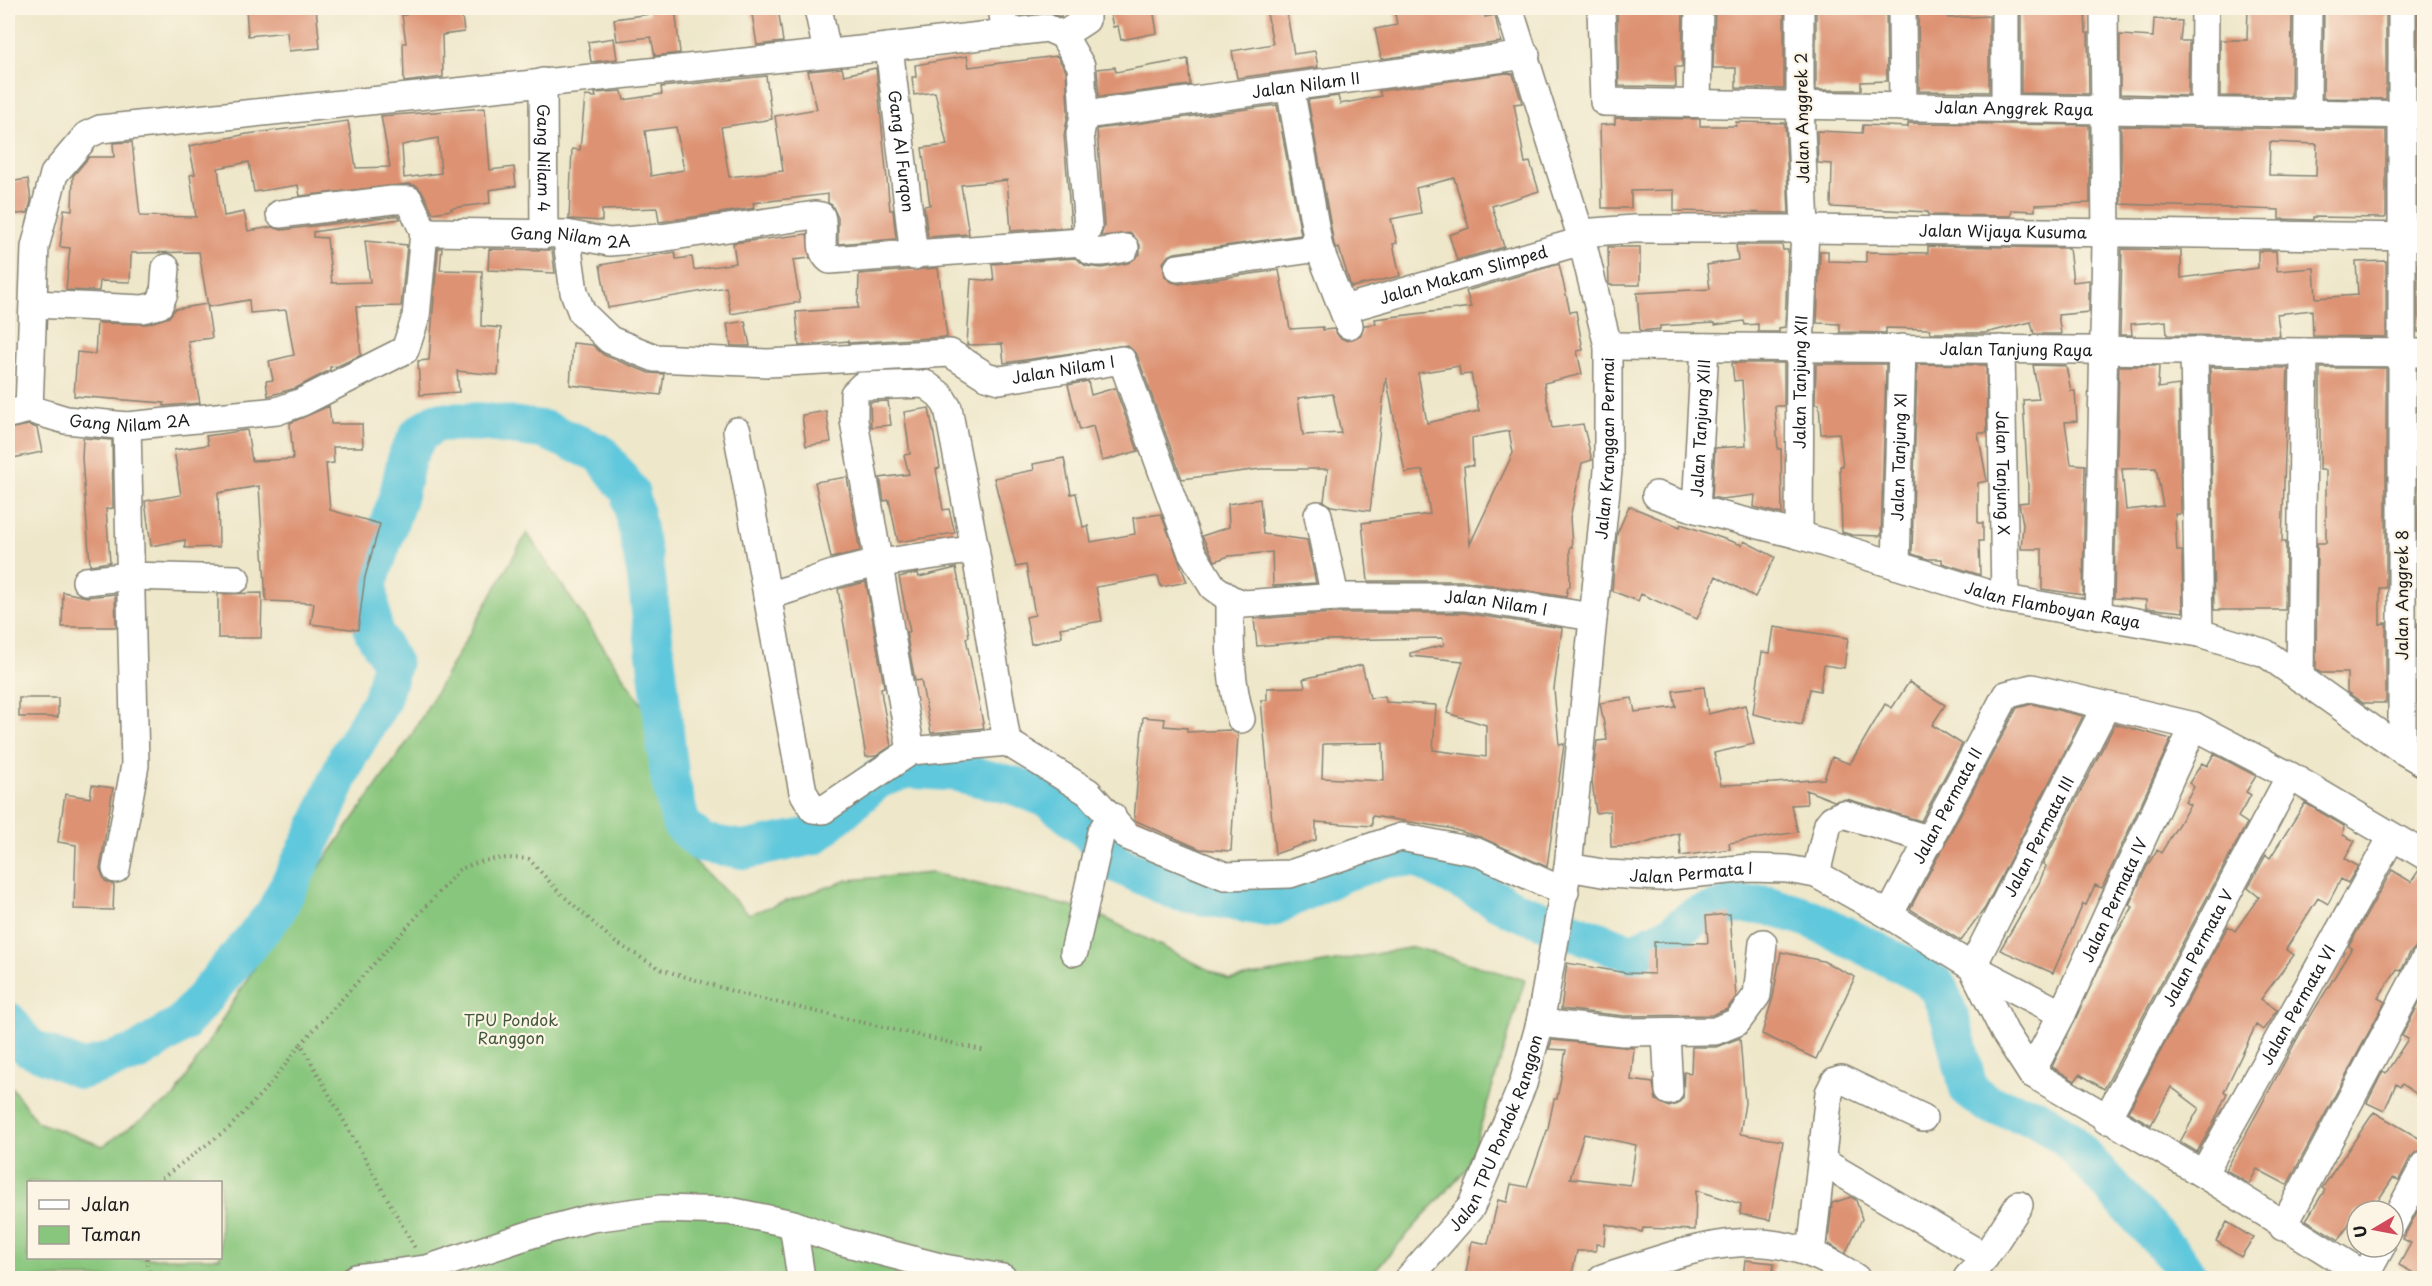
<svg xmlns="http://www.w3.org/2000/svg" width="2432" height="1286" font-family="'Playpen Sans',sans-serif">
	<rect width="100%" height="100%" fill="#fcf5e5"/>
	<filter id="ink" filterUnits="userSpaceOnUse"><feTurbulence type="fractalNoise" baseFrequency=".0167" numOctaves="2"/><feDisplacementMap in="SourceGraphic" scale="12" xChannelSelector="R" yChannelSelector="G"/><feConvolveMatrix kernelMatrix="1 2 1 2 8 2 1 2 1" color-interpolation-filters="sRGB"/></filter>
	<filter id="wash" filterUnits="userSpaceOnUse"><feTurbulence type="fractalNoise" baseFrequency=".008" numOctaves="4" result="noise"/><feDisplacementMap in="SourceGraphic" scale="24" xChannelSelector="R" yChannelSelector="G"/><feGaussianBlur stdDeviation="1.35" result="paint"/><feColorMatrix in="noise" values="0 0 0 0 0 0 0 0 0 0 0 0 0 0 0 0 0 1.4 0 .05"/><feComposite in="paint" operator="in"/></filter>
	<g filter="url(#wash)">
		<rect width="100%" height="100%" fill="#eee7ca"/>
		<path fill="#88c67d" stroke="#52714c" stroke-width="1.5" fill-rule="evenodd" d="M527 533 647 712 668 836 749 914 848 880 932 873 1093 912 1229 980 1414 947 1525 980 1468 1167 1368 1278H8V1082L37 1122 103 1146 175 1096 293 905 408 741ZM28 1182H220V1258H28Z"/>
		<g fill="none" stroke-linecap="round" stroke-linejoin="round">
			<path stroke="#60c8dc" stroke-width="39" d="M8 1021 28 1047 82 1070 138 1052 182 1024 275 913 318 827 348 756 381 701 392 663 373 631 368 584 398 497 407 457 419 434 437 422H483L545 430 601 454 630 492 646 573 670 779 681 824 702 843 746 850 813 836 878 779 908 769 955 772 1016 786 1049 799 1084 827 1116 863 1176 891 1270 908 1342 873 1387 858H1418L1515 910 1632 953 1672 934 1694 917 1732 905H1766L1812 919 1911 969 1937 985 1950 1017 1969 1090 1988 1104 2038 1118 2066 1137 2176 1258 2189 1278"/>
		</g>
		<g id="blocks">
			<path fill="#dd9373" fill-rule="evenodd" d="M246 8H316L320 48 289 51 287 32 248 36Z
				M405 8H461L464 32 442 35 443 77 404 82 403 43H406L402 15H406Z
				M648 8H675L680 53 655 56 651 37 617 41 614 19 649 14Z
				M751 8H778L783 42 757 45Z
				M1018 8H1060L1061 17 1046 12 1019 15Z
				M1109 8H1153L1157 33 1121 40 1118 26 1113 27Z
				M1266 8H1286L1294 54 1315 51 1318 67 1237 78 1232 51 1273 44Z
				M1394 8H1483L1485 17 1495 15 1501 42 1381 59 1375 29 1397 25Z
				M1617 8H1683L1682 67H1675L1676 87 1619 86Z
				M1715 8H1784V89L1736 88V68H1713Z
				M1816 8H1886L1887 81 1861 82V90H1816Z
				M1918 8H1948V18L1989 16V92L1919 91Z
				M2021 8H2085L2086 33H2088L2089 94 2021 93Z
				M2248 8H2292L2291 97 2220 96V40H2247Z
				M2324 8H2386V99L2323 98Z
				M2418 8H2424V99H2418Z
				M2154 19 2182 21 2180 41H2189L2188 96 2120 94V35L2153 37Z
				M614 38 617 59 591 62 588 42Z
				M967 56 969 67 1057 56 1066 71 1068 114 1064 135 1071 227 1011 231 1007 180 961 185 969 234 928 237 924 206 930 205 922 148 947 145 935 92 914 95 912 77H916L915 65Z
				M1188 59 1190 85 1099 97 1097 69 1115 67 1116 72Z
				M842 68 844 75 876 68 890 210H893L896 239 838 244V218L832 205 828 203V194L753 203 754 208 659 222 657 208 602 210V221L569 219 572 149 580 150 585 96 596 97 595 93 622 91 624 100 662 94 661 87 766 76 772 119 721 127 729 177 783 171 775 116 817 109 808 71ZM676 127 684 170 651 176 645 131Z
				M1507 73 1513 74 1522 103 1514 104 1525 163 1530 162 1539 191 1492 206 1504 247 1457 260 1449 235 1469 228 1454 178 1416 188 1421 213 1391 219 1397 243 1393 244 1400 276 1351 287 1339 248 1336 249 1334 244 1308 100 1338 96 1340 104 1381 96 1379 91Z
				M1277 105 1301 235 1175 253 1168 256 1163 263 1165 277 1172 282 1180 284 1279 270 1290 329 1323 327V330L1334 329 1339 337 1347 341 1361 335 1364 325 1376 324 1375 319 1471 307 1466 291 1559 264 1570 312 1576 311 1583 350 1577 351 1582 374 1544 383 1552 428 1583 424 1592 460 1582 463 1570 518 1572 547H1570V587H1568L1566 597 1465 581H1368L1362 523 1430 514 1423 470 1405 473 1386 377 1370 511 1331 506 1324 501 1328 469H1261L1182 479 1137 355 1127 345 1004 363 1002 344 967 345 971 279 994 281 992 264 1075 258 1086 266 1102 268 1128 263 1140 254V245L1131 233 1101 236 1104 226 1097 129ZM1459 366 1460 375 1471 374 1479 411 1427 423 1418 373ZM1333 394 1341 433 1303 435 1298 398ZM1509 431 1513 453 1470 544 1464 466H1473L1472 438Z
				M485 108 490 170 514 167 516 186 489 190 490 203 451 208 452 210 433 213 423 193 417 186 409 184 300 196 298 185 254 192 249 162 218 168 224 216 244 212 248 231 272 227 282 230 393 216H399L400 219 313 232V237L327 238 332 283 370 282 365 241 407 245 401 306 356 307 361 355 338 366 330 367V370L296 388 268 396 266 381 273 380 269 361 294 355 286 310 250 313 249 300 208 307 199 252 131 253 130 282 100 281 99 291 66 290 70 248 60 247 64 209 72 210 73 176 89 157H114L113 143 132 142 140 216 196 217 190 175 195 174 189 146 247 134 348 121 356 168 390 167 381 116ZM438 138 441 173 404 178 402 145Z
				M1615 118 1700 119V126H1736V122L1785 123 1789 213 1674 211V190L1631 191V208H1602L1600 125 1615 124Z
				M1908 123 2089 125 2090 203 2035 205V211L2012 210 2011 216 1928 215V212L1831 207 1832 164 1818 163 1817 131 1862 133 1863 125 1908 127Z
				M2121 126 2386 130V216L2385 218 2313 217V220L2279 219V210L2121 204ZM2270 142 2317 144 2316 176 2269 175Z
				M2418 131H2424V215H2418Z
				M28 179 31 201 28 213 8 215V182Z
				M807 234 810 258 793 260 800 302 731 314 726 287 608 308 600 265 675 252 676 259 692 257 694 270 736 263 733 243Z
				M1736 245H1782L1783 250H1788L1785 327 1779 328V332H1758V324L1745 325 1744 321 1715 325V323L1660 326V329L1640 331 1637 293 1710 289 1707 265 1738 260Z
				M1928 246 2069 248 2073 282 2089 280V312L2058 315 2061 334H2034L2031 322 1985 333H1931L1930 329 1886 328V333L1840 332V324L1817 323 1820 251H1828V261L1866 262V252L1928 253Z
				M1608 247H1640V285H1609Z
				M438 248H442L440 270 482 271 481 326 501 328 498 375 457 371 459 392 420 395 418 361 429 360Z
				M489 249 552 250 555 273 488 270Z
				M2122 249 2181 250V278L2258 268V251H2276L2277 271 2314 268 2316 298 2358 295 2356 262 2386 261V337L2313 336 2312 310 2277 314 2280 336 2167 335 2166 321 2131 324 2132 335H2120Z
				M2418 264H2424V332H2418Z
				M938 268 947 337 848 343V341L799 346 796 312 858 308 859 274Z
				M207 304 212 338 188 341 200 403 164 406V403L74 396 77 352 95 354 97 323 147 324 169 317 175 309Z
				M745 321 750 346H731L727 324Z
				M573 343 592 345 604 355 649 373 664 374 661 395 570 385Z
				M1732 363H1784V406H1775L1778 449H1781L1782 514 1754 507 1755 495 1721 499 1712 497 1715 448 1746 446 1742 380 1734 381Z
				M1816 364H1886L1881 536 1852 535 1842 532 1840 466H1843L1839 433 1821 434 1819 404H1815Z
				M1917 364 1986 365 1987 433H1978L1987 481 1978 483V523H1983V541H1979L1980 575 1942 563V559H1928L1912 554Z
				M2033 365 2066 366 2071 391H2075L2077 421 2065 422 2071 464 2085 465 2083 595 2042 589V549H2021L2023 524 2019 503 2028 502V486L2023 400 2039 399Z
				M2119 366H2159L2158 388 2179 385 2181 514H2175L2177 551H2182L2183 612 2146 608V600L2114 598ZM2156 468 2163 506 2126 510 2122 469Z
				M2210 367 2288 368 2282 542H2286L2285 610H2214Z
				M2320 368H2386V588H2380V624L2386 623V703H2363L2347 692V673H2321L2316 670 2317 543H2326V470H2320Z
				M2418 369H2424V587H2418Z
				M1088 381 1091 395 1115 388 1138 451 1102 461 1093 426 1080 430 1068 385Z
				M888 401 891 425 871 427 870 402Z
				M329 406 331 424H362L363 447H333L334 463 326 464 330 510 380 524 365 577 358 630 311 624 314 603 266 601 259 486 218 493 219 547 185 548V540L151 546 145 501 181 495 174 450 208 445 206 436 247 430 252 461 293 459 290 423Z
				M929 408 940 468 936 469 943 510 949 509 955 533 898 542 889 500 884 501 880 478 909 474 904 455 910 454 904 412Z
				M826 411 831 442 806 446 802 415Z
				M29 425 37 428 42 452 8 459V429Z
				M83 438 112 440 113 508 106 509 110 562 90 565 82 458Z
				M1064 458 1071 494 1076 493 1083 527 1088 526 1091 542 1135 534 1133 518 1161 514 1187 582 1161 587 1158 576 1096 587 1102 621 1060 628 1062 637 1031 644 1026 617 1035 615 1026 565 1016 567 994 478 1034 470 1033 464Z
				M847 477 860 551 831 558 815 482Z
				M1260 499 1263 534 1307 540 1316 583 1273 586 1272 552 1229 556 1215 561 1202 536 1229 527 1228 504Z
				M1629 506 1680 527 1681 524 1742 545 1744 541 1775 557 1755 597 1716 576 1697 619 1641 594 1638 601 1612 591 1617 534Z
				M956 568 966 616 969 637 966 638 984 728 931 733 921 680 915 681 906 632H910L899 577 918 573 919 577Z
				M866 582 884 687 881 688 882 698 891 746 876 756 866 757 838 589Z
				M63 592 87 597 115 594 116 627H62Z
				M262 593 261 638H218V594Z
				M1336 613H1464L1562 628 1554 689 1559 745 1564 744 1547 867 1480 837 1448 828 1372 816V826L1316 822V840L1275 854 1261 700H1267V688L1305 687 1303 679 1362 665 1370 698 1385 696 1386 702 1436 705 1433 750 1486 757V725L1447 713 1463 661 1410 656V653L1444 645 1443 638 1325 640 1257 646 1254 619ZM1383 743 1384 781 1322 778 1323 744Z
				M2418 623H2424V703H2418Z
				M1774 627 1848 638 1844 668 1824 665 1820 691 1810 689 1802 725 1753 714 1762 652 1770 653Z
				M1909 682 1945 705 1932 725 1962 744 1921 821 1847 799 1834 801 1806 790 1807 804 1791 805 1798 832 1729 843 1730 849 1681 856 1679 833 1636 846 1611 847 1610 811 1596 813 1592 781 1597 741 1607 740 1600 703 1632 698 1635 712 1676 707 1673 691 1704 687 1708 714 1745 705 1754 744 1714 753 1721 785 1774 783 1824 779 1832 757 1850 764 1885 704 1892 708Z
				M19 698H58V717H19Z
				M2032 704 2083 716 1985 908 1961 941 1910 909 2017 708Z
				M1143 717 1165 719 1164 726 1187 728V732L1230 730 1238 734 1231 851 1200 849 1134 820Z
				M2115 724 2171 739 2102 888 2095 885 2086 905 2083 904 2053 973 2000 950 2039 883 2046 866 2043 864Z
				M2214 754 2256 776 2246 792 2251 795 2238 817 2247 823 2104 1089 2080 1074 2075 1081 2052 1067 2114 937 2133 907 2129 905 2148 864 2157 850 2161 853 2190 805 2185 802 2194 787 2189 783 2202 763 2207 766Z
				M92 785 113 788 100 869 105 881 114 885 113 910 74 909 76 845 58 842 65 794 90 798Z
				M2305 803 2344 826 2343 835 2355 841 2345 859 2358 866 2348 883 2341 879 2328 904 2318 898 2286 949 2294 955 2261 999 2277 1010 2263 1030 2256 1025 2224 1092 2227 1093 2215 1120 2197 1152 2180 1142 2199 1108 2171 1087 2151 1125 2128 1112 2228 926 2235 931 2259 897 2248 888 2266 855 2270 858Z
				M2392 870 2411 882 2419 870 2424 871V945L2416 947 2410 953 2401 971 2397 969 2378 998 2385 1002 2287 1185 2257 1169 2249 1184 2226 1170 2301 1032 2352 948 2349 946Z
				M1730 914 1736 997 1727 1009 1712 1015 1624 1016 1561 1009 1567 963 1627 973 1654 974V942L1708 943 1706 916Z
				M1781 952 1823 961 1855 977 1816 1059 1762 1034 1773 997Z
				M2424 994V1099L2402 1084 2400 1087 2396 1084 2384 1111 2367 1103 2383 1071 2386 1073 2408 1039 2402 1036Z
				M1740 1038 1745 1103 1740 1134 1783 1141 1770 1220 1740 1214 1741 1204 1696 1190 1695 1230 1643 1228 1642 1232 1606 1224 1604 1245 1596 1244V1251H1577L1571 1278 1556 1275V1278H1465L1472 1241 1488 1244 1498 1200 1507 1202 1511 1184 1527 1187 1548 1128 1554 1099H1557L1566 1050 1549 1049 1552 1040 1634 1048 1631 1080 1653 1083 1656 1100 1669 1107 1677 1104 1683 1098 1684 1072 1691 1073 1692 1047H1716ZM1584 1134 1636 1145 1630 1185 1570 1178Z
				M2374 1112 2424 1141V1150L2416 1152 2410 1158 2399 1180 2393 1178 2371 1211H2357L2339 1240 2306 1220 2325 1190 2322 1188Z
				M1851 1197 1856 1200 1862 1219 1845 1254 1829 1244 1828 1241 1832 1203Z
				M2424 1198V1266L2419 1276 2399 1265 2411 1243 2403 1239Z
				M2227 1222 2253 1238 2241 1257 2216 1241Z
				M1745 1260 1774 1263 1772 1278H1743Z"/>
		</g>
	</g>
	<g filter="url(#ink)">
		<use href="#blocks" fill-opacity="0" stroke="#858273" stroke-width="1.5"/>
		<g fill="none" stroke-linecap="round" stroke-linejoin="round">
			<g stroke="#858273" stroke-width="30">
				<g id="minor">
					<path d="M818 8 827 52"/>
					<path d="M1002 8 1006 33"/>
					<path id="s1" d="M1601 8 1604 102 2424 115"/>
					<path d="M1902 8 1903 107"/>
					<path d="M2005 8V109"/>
					<path d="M2402 8V750"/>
					<path d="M1063 35 1086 20V8"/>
					<path id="s2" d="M889 47 914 256"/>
					<path id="s3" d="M543 82 544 235"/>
					<path d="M1290 88 1319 248 1349 325"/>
					<path d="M1697 103 1699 8"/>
					<path d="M2204 112 2205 8"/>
					<path d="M2307 113 2308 8"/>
					<path id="s4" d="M1084 115 1526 55"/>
					<path d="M280 214 392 200H409L424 232"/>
					<path id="s5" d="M1580 233 1634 229H1805L2424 237"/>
					<path id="s6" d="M566 234 574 292 582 313 610 340 655 358 768 363 950 353 986 376 1000 380 1122 360 1191 551 1213 587 1230 599 1244 604 1335 597H1465L1593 617"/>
					<path d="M1082 242C1090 259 1110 250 1125 248"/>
					<path d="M1178 268 1319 248"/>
					<path d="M34 304 143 309 159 305 164 293 166 268"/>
					<path id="s7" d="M1344 309 1582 241"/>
					<path id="s8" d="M1608 346 2424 353"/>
					<path id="s9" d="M2001 349 2005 599"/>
					<path d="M2194 351 2199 633"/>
					<path id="s10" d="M8 414 29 409 66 420 127 426 277 411 302 402 405 350 416 317 424 232 566 234 609 242 660 238 815 215 821 216C826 231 816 250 830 260L1082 242 1088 227 1080 134 1084 115 1081 66 1063 35 1047 28 889 47 100 129 87 135 54 174 35 247 29 409"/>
					<path d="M737 431 767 595"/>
					<path id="s11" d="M1656 495 1696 509 1799 535 2005 599 2199 633 2265 653 2402 750 2424 763"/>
					<path id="s12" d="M1696 509 1705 347"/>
					<path d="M1318 515 1335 597"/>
					<path id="s13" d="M1799 535 1800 348 1805 229 1800 105V8"/>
					<path id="s14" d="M1896 565 1902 348"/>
					<path d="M86 581 131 576 236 579"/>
					<path d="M1230 599C1230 640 1229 679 1241 719"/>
					<path d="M2098 616 2106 243 2104 8"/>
					<path d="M2300 678 2304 352"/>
					<path d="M1007 742 911 751 854 421V394L862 386 925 384 940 395 948 408 975 549 1007 742 1088 792 1127 836 1225 876 1290 874 1401 837 1477 852 1565 892"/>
					<path d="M911 751 823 810 813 809 803 792 767 595C791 591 810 581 833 574 879 561 928 557 975 549"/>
					<path id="s15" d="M1568 867 1608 874 1660 877 1749 868 1787 869 1816 874 1889 915 1972 967 2005 1033 2031 1073 2203 1174 2369 1278"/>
					<path d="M116 869 135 765 127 426"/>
					<path d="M1816 874 1828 824 1832 819 1843 814 1931 840"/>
					<path id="s16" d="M1889 915 2006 695 2032 688 2194 726 2290 776 2424 855"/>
					<path d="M1074 952 1101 832 1112 816"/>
					<path id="s17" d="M2062 1014 1972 967 2106 706"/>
					<path d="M1540 1023 1623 1032 1715 1031 1737 1022 1757 995 1763 943"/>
					<path d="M1666 1034 1669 1091"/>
					<path id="s18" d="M2031 1073 2062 1014 2194 726"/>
					<path id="s19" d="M2106 1120 2290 776"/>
					<path d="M1823 1162 1985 1257"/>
					<path id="s20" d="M2203 1174 2392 837"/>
					<path d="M793 1224 801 1278"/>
					<path d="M2393 1224 2424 1166"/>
					<path d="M2283 1227 2424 961"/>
					<path d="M1811 1253 1829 1093 1835 1081 1841 1079 1923 1118"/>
					<path d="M2365 1276 2381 1247"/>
					<path d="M356 1278 427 1269 532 1234 592 1218 661 1209 729 1211 793 1224 840 1241 944 1268 1003 1278"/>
					<path id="s21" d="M1409 1278 1471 1207 1523 1084 1540 1023 1568 867 1608 470V346L1580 233 1509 8"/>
					<path d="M1602 1278C1695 1248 1767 1216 1856 1278"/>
					<path d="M1967 1278 1985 1257 2019 1205"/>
				</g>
			</g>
			<path stroke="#858273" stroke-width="4" stroke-dasharray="1.5 4.5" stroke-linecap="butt" d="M301 1044 459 870C483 858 503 857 529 859L558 891 615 942 660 969 745 995 986 1051
				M157 1182 230 1127 271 1083 301 1044 415 1248
				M147 1258 150 1278"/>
			<use href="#minor" stroke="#fff" stroke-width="27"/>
		</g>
	</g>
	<g text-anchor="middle" stroke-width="4.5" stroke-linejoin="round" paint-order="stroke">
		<g font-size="16" fill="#1c1c1c" stroke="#fcf5e5">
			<text dy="6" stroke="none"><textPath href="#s4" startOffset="224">Jalan Nilam II</textPath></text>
			<text dy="6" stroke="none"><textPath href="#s1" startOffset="504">Jalan Anggrek Raya</textPath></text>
			<text transform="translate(1802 118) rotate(-91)" y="6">Jalan Anggrek 2</text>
			<text dy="6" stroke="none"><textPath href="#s2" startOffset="105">Gang Al Furqon</textPath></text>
			<text dy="6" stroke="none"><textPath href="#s3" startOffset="76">Gang Nilam 4</textPath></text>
			<text dy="6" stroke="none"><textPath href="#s5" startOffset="423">Jalan Wijaya Kusuma</textPath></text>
			<text dy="6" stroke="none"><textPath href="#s10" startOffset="681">Gang Nilam 2A</textPath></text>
			<text dy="6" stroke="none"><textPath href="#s7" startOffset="124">Jalan Makam Slimped</textPath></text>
			<text dy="6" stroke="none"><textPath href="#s8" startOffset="408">Jalan Tanjung Raya</textPath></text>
			<text dy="6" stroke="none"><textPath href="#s6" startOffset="585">Jalan Nilam I</textPath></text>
			<text dy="6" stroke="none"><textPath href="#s13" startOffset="153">Jalan Tanjung XII</textPath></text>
			<text dy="6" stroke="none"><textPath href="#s10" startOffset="124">Gang Nilam 2A</textPath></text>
			<text dy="6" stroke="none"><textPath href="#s12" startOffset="81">Jalan Tanjung XIII</textPath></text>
			<text dy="6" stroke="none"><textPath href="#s21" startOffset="870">Jalan Kranggan Permai</textPath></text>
			<text dy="6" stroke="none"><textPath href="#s14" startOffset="108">Jalan Tanjung XI</textPath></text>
			<text dy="6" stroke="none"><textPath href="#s9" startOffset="124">Jalan Tanjung X</textPath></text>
			<text transform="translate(2402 595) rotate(-90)" y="6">Jalan Anggrek 8</text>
			<text dy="6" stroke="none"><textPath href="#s11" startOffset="412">Jalan Flamboyan Raya</textPath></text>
			<text dy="6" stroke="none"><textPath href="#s6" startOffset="1178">Jalan Nilam I</textPath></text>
			<text dy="6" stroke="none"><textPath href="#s16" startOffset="124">Jalan Permata II</textPath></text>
			<text dy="6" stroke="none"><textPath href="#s17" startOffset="248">Jalan Permata III</textPath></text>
			<text dy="6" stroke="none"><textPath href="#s15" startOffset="124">Jalan Permata I</textPath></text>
			<text dy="6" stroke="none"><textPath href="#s18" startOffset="192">Jalan Permata IV</textPath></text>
			<text dy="6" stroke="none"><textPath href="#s19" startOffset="195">Jalan Permata V</textPath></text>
			<text dy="6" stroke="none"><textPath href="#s20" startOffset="194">Jalan Permata VI</textPath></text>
			<text dy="6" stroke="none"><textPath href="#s21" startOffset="172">Jalan TPU Pondok Ranggon</textPath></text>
		</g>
		<g font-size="16" fill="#42583e" stroke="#fcf5e5">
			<text x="511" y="1026">TPU Pondok<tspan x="511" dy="18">Ranggon</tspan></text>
		</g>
	</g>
	<rect width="2432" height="1286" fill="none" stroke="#fcf5e5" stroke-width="30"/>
	<rect x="27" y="1181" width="195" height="78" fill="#fcf5e5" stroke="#a29e95" stroke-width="1.5"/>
	<rect x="39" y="1200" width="30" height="9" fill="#ffffff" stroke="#a29e95" stroke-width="1.5"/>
	<text x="81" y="1211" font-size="18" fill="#1c1c1c">Jalan</text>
	<rect x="39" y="1226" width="30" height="18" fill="#88c67d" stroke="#a29e95" stroke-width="1.5"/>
	<text x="81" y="1241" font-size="18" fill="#1c1c1c">Taman</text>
	<g transform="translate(2375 1229) rotate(260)"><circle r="28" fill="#fcf5e5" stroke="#a29e95" stroke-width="1.5"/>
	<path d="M0-4.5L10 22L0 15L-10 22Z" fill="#d1495b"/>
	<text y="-9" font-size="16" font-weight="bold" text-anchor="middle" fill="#1c1c1c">U</text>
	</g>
</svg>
